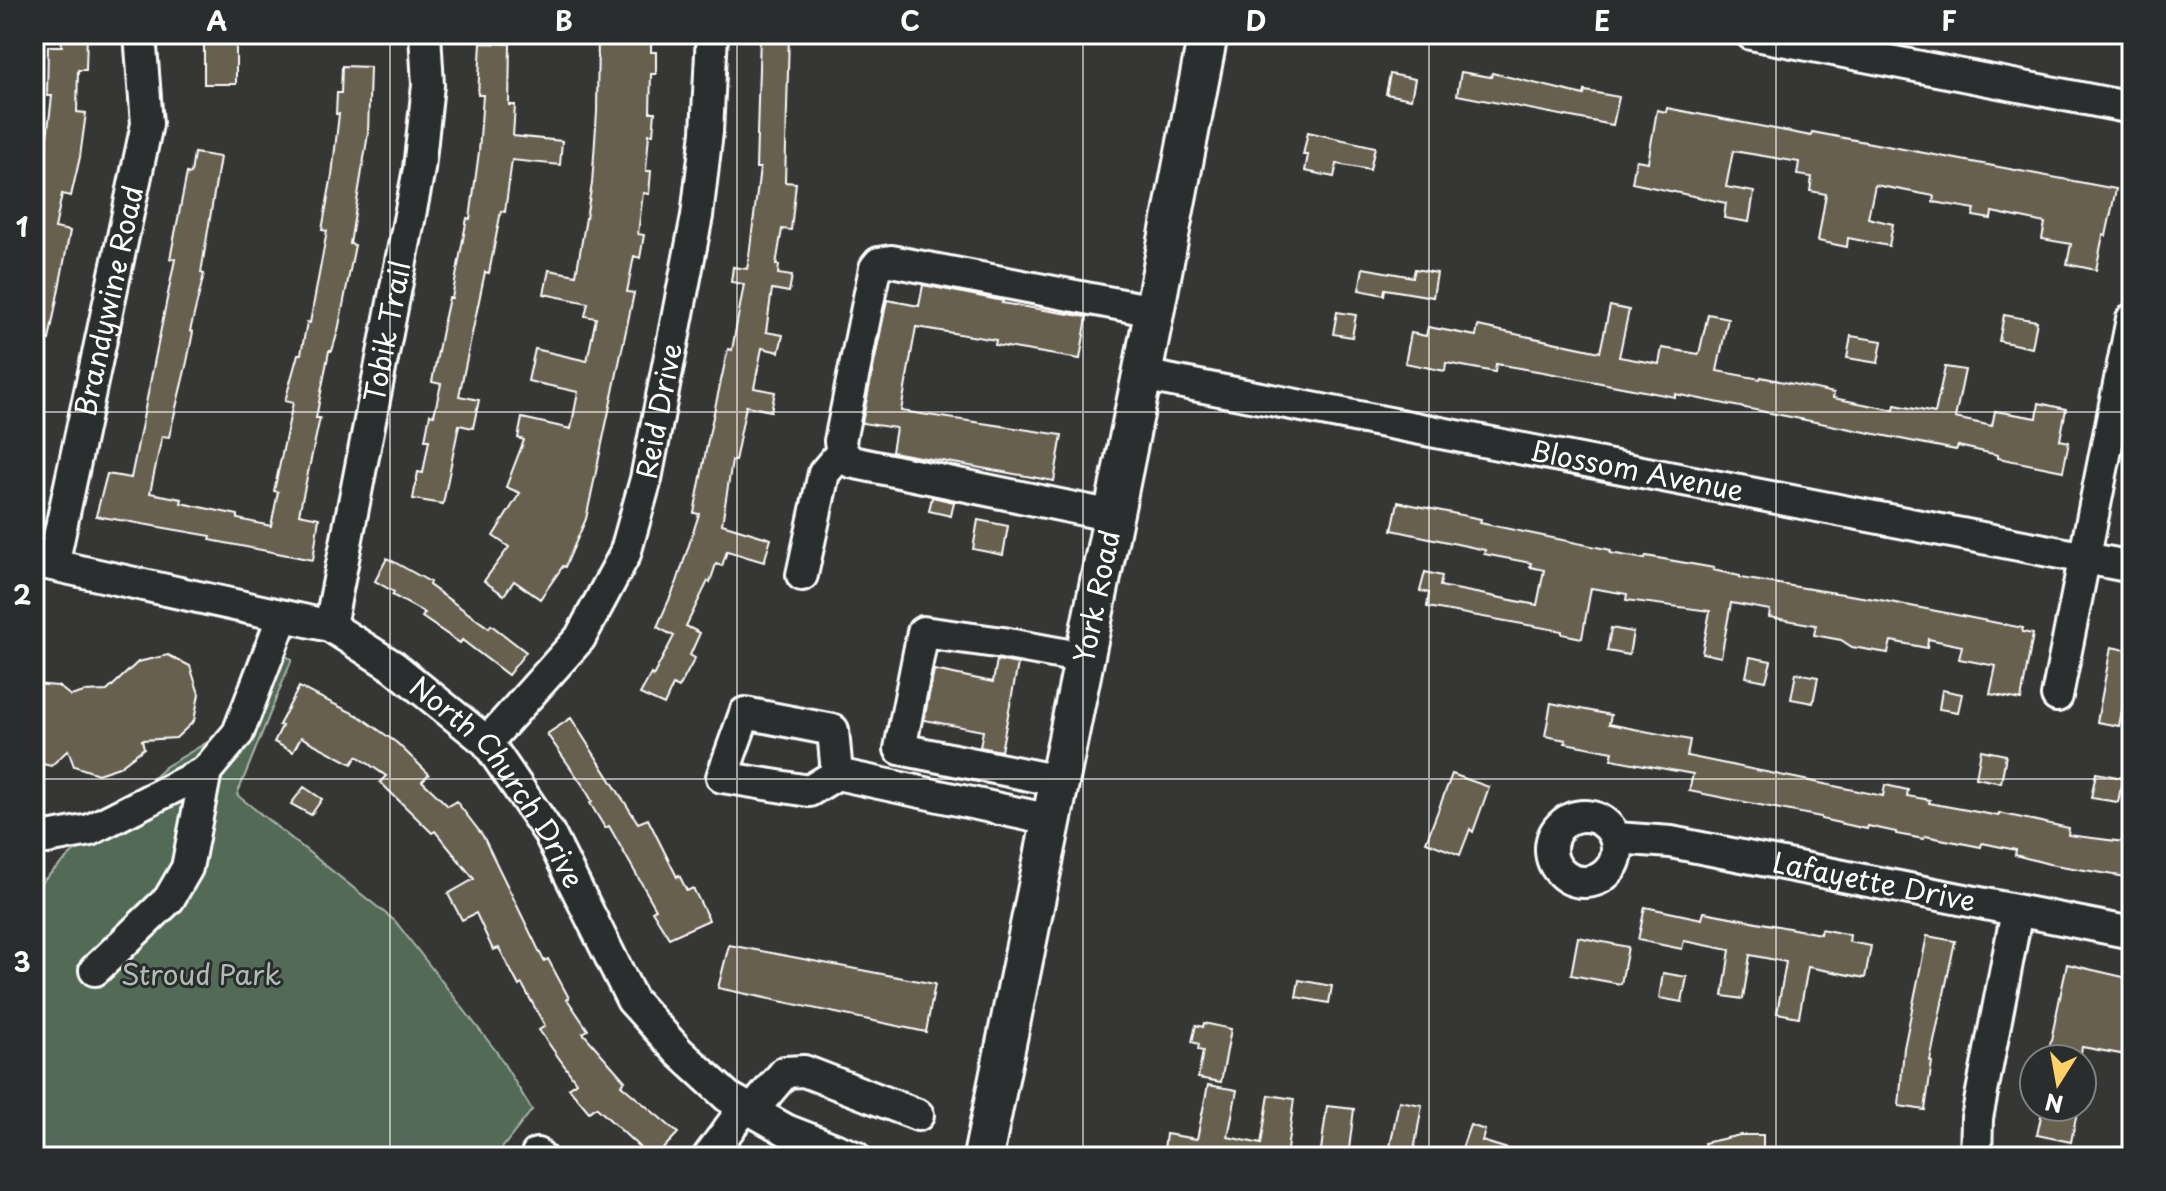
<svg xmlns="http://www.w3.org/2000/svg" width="2166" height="1191" font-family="'Playpen Sans',sans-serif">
	<rect width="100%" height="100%" fill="#363735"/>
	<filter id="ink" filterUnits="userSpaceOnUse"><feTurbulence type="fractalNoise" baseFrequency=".0125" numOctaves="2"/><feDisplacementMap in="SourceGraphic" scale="16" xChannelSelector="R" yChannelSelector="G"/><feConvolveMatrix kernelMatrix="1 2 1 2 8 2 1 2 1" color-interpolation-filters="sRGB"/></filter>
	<g filter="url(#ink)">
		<path fill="#526a57" stroke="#a8b4ab" stroke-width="2" d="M254 643 292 659 237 795 395 921 496 1051 532 1110 495 1157H34V889L165 767 221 734Z"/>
		<path fill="#686050" stroke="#fff" stroke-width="2" d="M61 34H87L86 70H78L77 112 86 113 80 157 71 196 62 194 55 228 70 231 49 340 34 337V185L39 162 44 163 52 96H47L48 46H62Z
			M204 34H236V84H204Z
			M598 34H651V52H656V74H651L650 112H655L653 134H649L646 171H651L649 194 643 193 638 234 644 235 640 258 634 256 627 292 634 293 586 519 565 567 563 566 540 599 514 581 504 595 484 581 509 547 493 536 520 493 506 487 524 440 518 438 522 418 571 429 578 392 528 381 535 349 587 361 596 318 585 316 588 303 544 294 549 270 576 275 592 184 597 112Z
			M760 34H789L785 182 796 183 791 230 782 229 776 265H779L778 274 792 276 789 292 772 289 766 332 783 335 779 352 762 348 754 388 775 392 771 411 746 406 735 461H732L722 524 771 539 764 562 727 551 722 566 716 564 710 582 708 581 686 626 700 633 690 655 695 658 679 688 673 685 664 705 640 694 651 674 653 676 674 636 657 627 677 582 699 514 694 513 709 435 728 349 732 350 744 284 731 282 733 267 747 269 748 264 760 168H756Z
			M481 43 510 44 509 105H515L513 136 562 141 560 165 512 160 505 212 501 211 489 273 485 272 459 396 479 400 473 428 459 425 443 504 413 499 418 472 423 473 429 440H425L430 414 434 415 441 384 432 382 443 325 449 298H452L467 218 470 219 479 152 483 95H478Z
			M342 66 370 67 368 134 350 244 355 245 338 331 332 351H329L316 418H320L299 514 319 518 313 560 210 540 211 536 96 516 107 474 131 478 175 259H170L187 173 191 174 194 153 220 157 201 273 204 274 190 331 193 332 187 362 169 437 162 436 150 493 182 499 181 503 238 515V519L271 526 278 492 274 491 293 403 285 401 298 354H301L307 322 310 323 327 231 322 230 332 175 339 114H336L337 93H341Z
			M1461 72 1491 77 1492 73 1584 95 1585 91 1619 97 1613 125 1457 95Z
			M1390 74 1415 79 1411 99 1386 94Z
			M1667 108 1811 136 1812 132 2116 189 2106 236 2103 235 2096 270 2067 264 2071 244 2042 239 2045 223 1992 212 1991 219 1973 216 1975 209 1933 202 1934 196 1875 185 1868 218 1893 224 1889 246 1848 238 1847 247 1818 241 1826 194 1810 191 1812 177 1797 175 1799 162 1733 151 1726 187 1754 192 1749 222 1724 218 1726 203 1632 183 1636 160 1648 162 1657 110 1666 112Z
			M1308 132 1375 147 1370 170 1337 164 1334 177 1305 171 1308 155H1303Z
			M1363 268 1413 277 1415 269 1437 273 1433 297 1385 289 1384 295 1359 290Z
			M923 285 1003 301 1002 303 1087 317 1080 359 995 345 996 340 916 327 901 411 1062 435 1054 481 892 452 896 428 862 423 887 300 919 306Z
			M1610 306 1629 310 1619 357 1659 364 1662 348 1699 354 1708 314 1728 318 1717 371 1760 379 1761 377 1834 393 1833 398 1894 410 1895 405 1935 413 1945 367 1965 370 1955 418 1992 426 1995 411 2037 418 2039 403 2066 409 2060 440 2069 442 2063 471 1998 458V455L1958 446 1956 450 1675 394V397L1543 372 1496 364 1495 372 1446 363 1445 371 1405 363 1411 333 1426 336 1428 327 1476 336 1478 326 1600 352Z
			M1337 312 1356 315 1352 337 1333 334Z
			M2004 315 2037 321 2032 348 1999 341Z
			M1851 336 1882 341 1878 363 1847 358Z
			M932 497 954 502 951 516 929 511Z
			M1398 502 1481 519 1480 523 1611 550 1610 553 1645 559 1646 556 1714 568 1713 570 1740 576V578L1875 599 2023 628 2022 632 2033 634 2021 700 1990 694 1996 666 1959 659 1962 646 1928 639 1927 648 1891 641 1888 653 1852 647 1841 640 1814 635 1816 625 1769 617 1770 610 1731 603 1721 657 1702 653 1710 611 1626 600 1627 594 1591 588 1582 638 1562 634V631L1427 607 1429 593 1420 591 1425 572 1442 576 1440 586 1537 605 1544 570 1530 567 1531 563 1484 554 1485 550 1392 530Z
			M978 520 1008 526 1003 555 973 549Z
			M387 558 430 582 429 585 489 628 491 625 526 652 508 675 462 640 460 643 422 617 425 613 392 595 394 592 375 581Z
			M1611 628 1633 632 1629 655 1607 651Z
			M2111 647 2132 651V685L2127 684 2119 726 2097 722Z
			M168 655 190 666 199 694 194 721 176 738 142 740 144 748 119 767 98 774 74 766 68 750 51 766 34 762V684L58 686 71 696 84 692 107 691 138 662Z
			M1750 657 1771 661 1766 681 1746 677Z
			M997 660 1018 664 1001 751 980 747 983 731 924 720 934 670 993 682Z
			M1796 673 1818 677 1813 703 1791 699Z
			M299 687 359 716 397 743 429 774 422 781 448 806 456 801 483 836 544 961 548 959 569 998 567 999 588 1030 583 1033 625 1081 621 1085 678 1133 655 1157H650L596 1107 589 1112 569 1088 576 1082 539 1030 545 1026 522 984 519 986 499 948 493 950 476 913 462 920 448 894 474 879 435 831 432 833 380 782 386 776 357 756 352 764 301 737 293 752 274 742 282 726 279 725Z
			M1942 690 1962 694 1958 712 1939 709Z
			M1551 703 1611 715 1609 724 1690 740 1687 756 1883 796 1885 785 1908 790 1907 796 1930 800 1929 803 1999 816V813L2069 828 2068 835 2132 843V878L2049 864 2015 855 2016 850 1982 843 1981 847 1925 836 1924 839 1896 834V832L1868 826 1867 829 1821 819V817L1689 791 1693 774 1611 759 1613 752 1565 743 1566 740 1545 736Z
			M571 718 638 823 648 819 677 877 679 875 687 891 693 888 709 920 669 938 652 911 656 909 609 826 605 828 590 803 592 801 584 787 547 734Z
			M1981 750 2006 755 2001 783 1976 778Z
			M2096 773 2123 778 2118 802 2091 798Z
			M1452 774 1489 787 1473 832 1470 829 1460 855 1426 842Z
			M304 787 322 799 311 815 291 804Z
			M1645 907 1702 919 1704 912 1820 934 1821 929 1850 935 1849 942 1871 946 1865 978 1808 967 1799 1017 1777 1013 1786 962 1750 955 1743 999 1723 996 1730 950 1684 941 1682 949 1638 940Z
			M1927 936 1955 941 1930 1061 1932 1062 1925 1110 1899 1106 1904 1048Z
			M1578 937 1628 947 1621 984 1571 975Z
			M729 945 935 984 926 1032 718 988Z
			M2067 964 2132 979V1025L2126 1055 2082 1047 2080 1059H2047Z
			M1663 973 1687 977 1682 1002 1659 998Z
			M1299 980 1332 986 1329 1003 1296 997Z
			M1204 1023 1231 1029 1221 1082 1198 1078 1203 1051 1198 1050 1199 1044 1192 1042 1196 1025 1203 1027Z
			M1208 1085 1237 1090 1228 1137 1261 1144 1269 1095 1294 1099 1286 1157H1163L1166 1134 1197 1139Z
			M1399 1101 1422 1105 1413 1157H1388Z
			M1327 1106 1354 1109 1348 1157H1320Z
			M2043 1107H2078L2071 1142 2037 1135Z
			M1470 1125 1485 1130 1482 1141 1521 1153V1157H1459Z
			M1740 1135H1763V1157H1707L1704 1143Z"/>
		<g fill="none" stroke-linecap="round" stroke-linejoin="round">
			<g stroke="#fff" stroke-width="36">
				<g id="minor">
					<path d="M1751 34 2132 108"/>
					<path id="s1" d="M1142 375 2132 567"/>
					<path d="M1113 516 851 462 842 452 840 441 875 268 879 263 891 261 1154 311"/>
					<path id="s2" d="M34 561 330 626 394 667 487 742 549 833 632 1000 679 1052 728 1097 786 1130 855 1157"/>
					<path id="s3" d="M53 565 147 124 140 34"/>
					<path d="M802 575 824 473 842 452"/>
					<path id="s4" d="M330 626 419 169 428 85 425 34"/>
					<path d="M2057 696 2132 319"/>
					<path id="s5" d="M487 742 580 638 625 554 646 479 697 216 707 132 712 34"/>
					<path d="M837 774 833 730 745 713 722 777 809 791 837 774 1051 820"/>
					<path d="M1059 781 900 749 923 632 1003 643 1084 658"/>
					<circle cx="1584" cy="849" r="33"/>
					<path d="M47 838 90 830 206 771 238 733 283 616"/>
					<path id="s6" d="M1616 838 1671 842 2132 933"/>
					<path d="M95 970 169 899 187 868 206 771"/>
					<path d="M752 1111 785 1072 804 1071 918 1115"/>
					<path d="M536 1157 537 1154 540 1157"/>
					<path d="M708 1157 745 1107"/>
					<path d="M1976 1157 1977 1118 2017 911"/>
				</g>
			</g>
			<g stroke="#fff" stroke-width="44">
				<g id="major">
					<path id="s7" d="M983 1157 1142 375 1208 34"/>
				</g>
			</g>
			<use href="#minor" stroke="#2a2d2e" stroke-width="30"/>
			<use href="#major" stroke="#2a2d2e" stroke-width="38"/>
		</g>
	</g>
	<path fill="none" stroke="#fff" stroke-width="2" stroke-opacity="0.55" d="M390 34V1157M737 34V1157M1083 34V1157M1429 34V1157M1776 34V1157M34 412H2132M34 779H2132"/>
	<g text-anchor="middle" stroke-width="6" stroke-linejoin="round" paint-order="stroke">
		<g font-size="28" fill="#fff" stroke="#2a2d2e">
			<text dy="10" stroke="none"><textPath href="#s3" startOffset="270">Brandywine Road</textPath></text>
			<text dy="10" stroke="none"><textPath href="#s4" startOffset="300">Tobik Trail</textPath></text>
			<text dy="10" stroke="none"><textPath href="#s5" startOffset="382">Reid Drive</textPath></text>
			<text dy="10" stroke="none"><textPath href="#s1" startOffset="504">Blossom Avenue</textPath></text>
			<text dy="10" stroke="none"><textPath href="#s7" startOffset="572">York Road</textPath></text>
			<text dy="10" stroke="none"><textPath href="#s2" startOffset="536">North Church Drive</textPath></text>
			<text dy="10" stroke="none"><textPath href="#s6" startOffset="262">Lafayette Drive</textPath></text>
		</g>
		<g font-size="28" fill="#b1bcb3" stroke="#2a2d2e">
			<text x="201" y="985">Stroud Park</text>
		</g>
	</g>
	<rect width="2166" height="1191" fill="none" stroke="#2a2d2e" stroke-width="88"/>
	<g transform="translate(2058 1083) rotate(191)"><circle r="38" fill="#2a2d2e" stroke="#7f8182" stroke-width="2"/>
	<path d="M0-6L14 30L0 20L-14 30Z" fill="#ffd166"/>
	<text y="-12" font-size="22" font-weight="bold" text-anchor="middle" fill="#ffffff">N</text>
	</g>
	<rect x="44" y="44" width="2078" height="1103" fill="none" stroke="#fff" stroke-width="3"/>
	<g font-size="26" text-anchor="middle" font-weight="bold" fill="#fff">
		<text x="217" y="31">A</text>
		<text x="564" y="31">B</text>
		<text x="910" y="31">C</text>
		<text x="1256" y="31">D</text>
		<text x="1602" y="31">E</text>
		<text x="1949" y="31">F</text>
		<text x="22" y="237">1</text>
		<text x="22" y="605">2</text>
		<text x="22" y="972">3</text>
	</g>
</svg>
